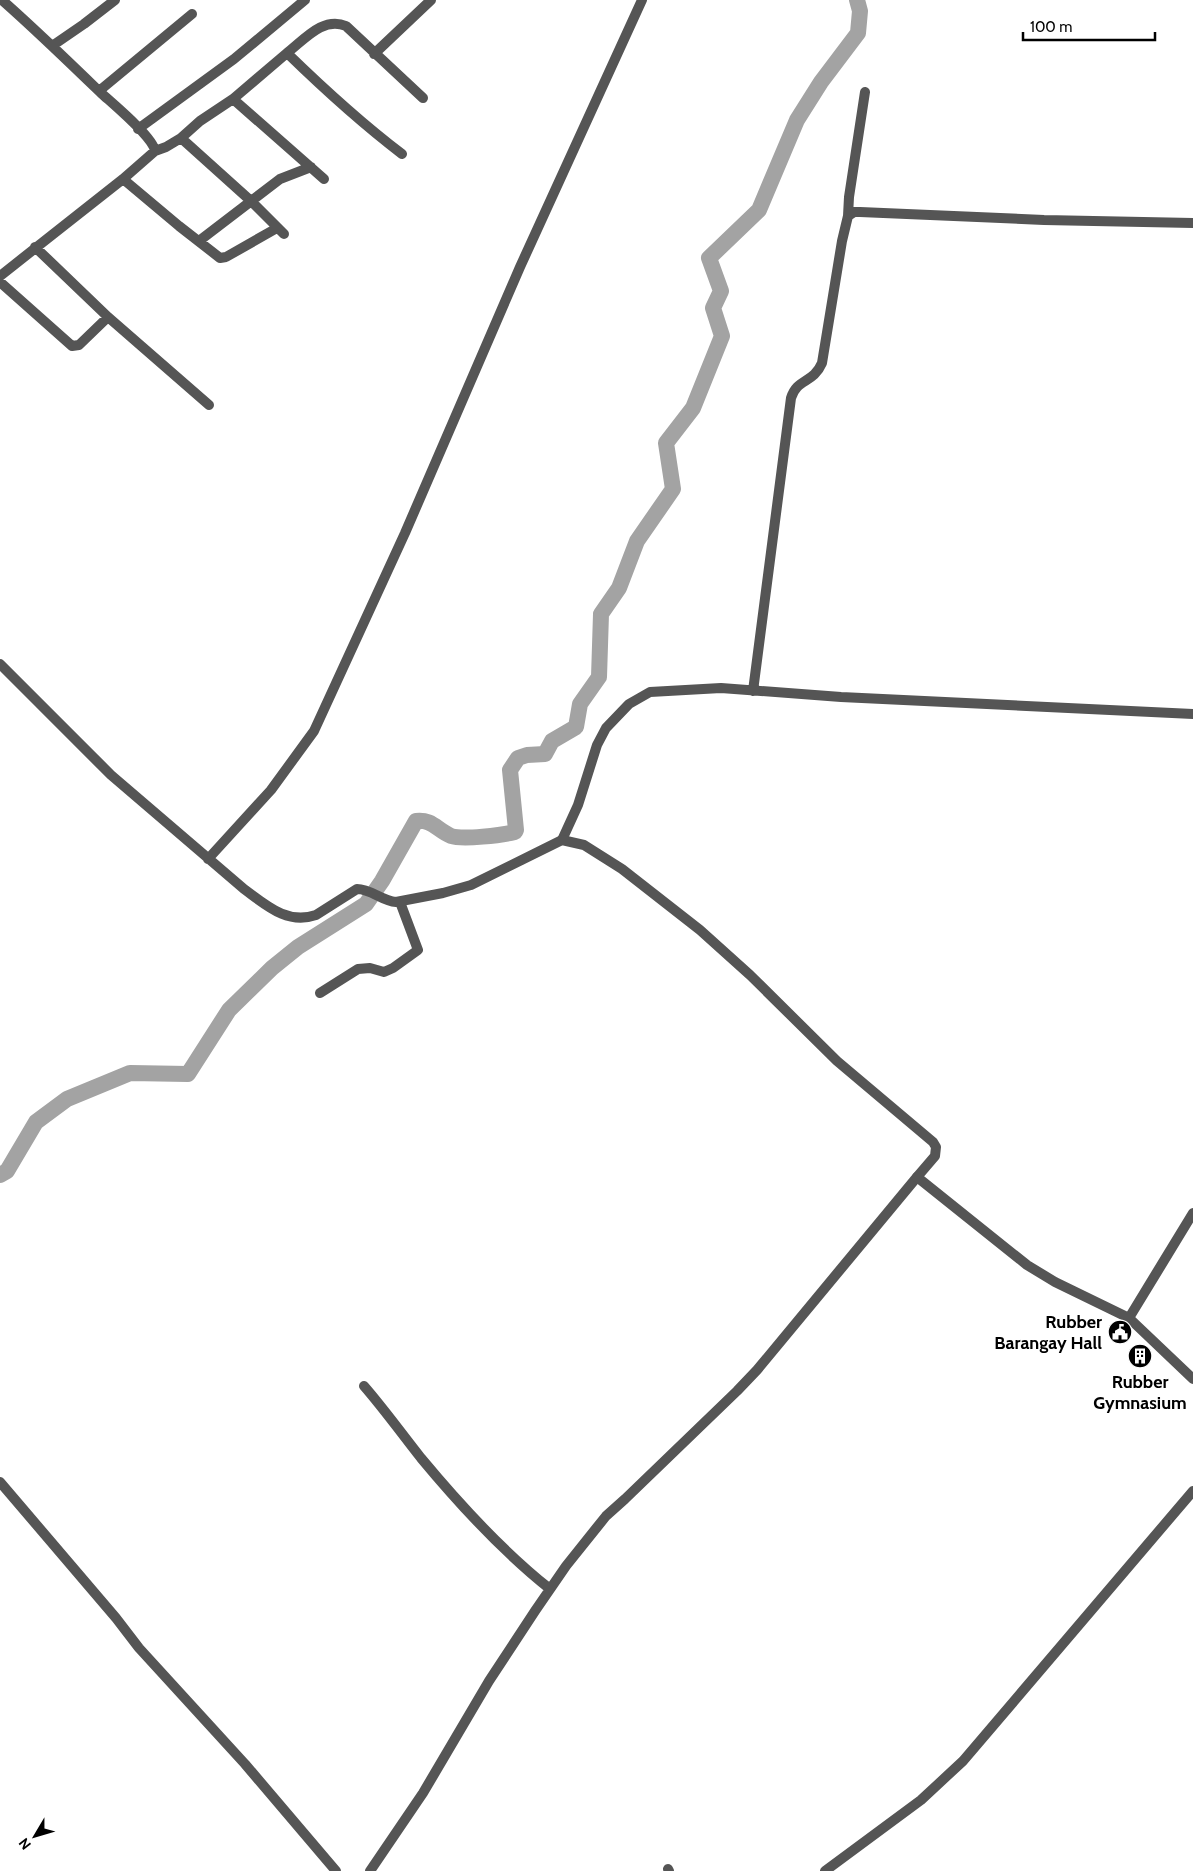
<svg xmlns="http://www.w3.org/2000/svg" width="1193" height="1871" font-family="Cabin,sans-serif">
	<rect width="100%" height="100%" fill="#fff"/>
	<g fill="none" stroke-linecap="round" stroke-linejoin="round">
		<path stroke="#a3a3a3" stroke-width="16" d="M0 1175 7 1171 36 1122 67 1099 130 1073 188 1074 229 1010 272 968 298 947 366 904 382 881 416 821C432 819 437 830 451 836 463 840 502 835 515 832L516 830 510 770 518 758 527 755 545 754 552 741 576 727 580 704 599 677 601 614 619 588 637 541 673 489 666 443 693 408 722 336 713 308 721 291 709 258 759 210 797 120 821 82 858 33 860 11 857 0"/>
		<path stroke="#555" stroke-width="10" d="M2 0C36 30 68 61 101 93 113 104 153 137 155 151
			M52 46 84 24 115 0
			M374 54 431 0
			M99 91 192 14
			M233 99 324 179
			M138 129 234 59 305 0
			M181 138 251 201 284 234
			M402 154C360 122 325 90 287 53 304 40 323 16 346 26L423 98
			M123 179 179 226 220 258 226 257 277 228
			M848 216 849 197 865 92
			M199 241 280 179 311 167
			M35 247 108 317 209 405
			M0 276 123 179 155 151 166 147 181 138 200 121 233 99 287 53
			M0 282 72 346 79 345 108 317
			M753 691 791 398C797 378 813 384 822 363L842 241 848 216 854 212H860L1044 220 1193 223
			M562 840 578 805 597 745 606 728 629 704 650 692 721 688 841 697 1193 714
			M320 993 358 969 370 968 384 972 393 968 418 950 400 902
			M1129 1318 1193 1213
			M364 1386C384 1409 402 1434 421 1458 460 1505 502 1551 550 1589
			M0 1482 116 1618 139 1648 245 1764 336 1871
			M668 1869 669 1871
			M370 1871 423 1793 489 1681 535 1611 566 1566 606 1516 625 1499 737 1391 757 1370 917 1177
			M825 1871 921 1800 963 1761 1193 1491"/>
		<path stroke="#555" stroke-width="10" d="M0 664 111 775 244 889C266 905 287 925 316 915L357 889C371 889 382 901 396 902L443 893 471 885 562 840 584 845 622 869 700 930 750 975 837 1061 933 1142 936 1147 935 1156 917 1177 1027 1265 1055 1282 1129 1318 1193 1379
			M208 859 271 790 314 731 405 533 520 267 642 0"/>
	</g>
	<defs>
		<g id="civic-disc" transform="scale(1.25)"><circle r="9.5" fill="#000" stroke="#fff"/><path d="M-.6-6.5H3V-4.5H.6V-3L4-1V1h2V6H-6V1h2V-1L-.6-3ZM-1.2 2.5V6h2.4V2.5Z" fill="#fff"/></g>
		<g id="building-disc" transform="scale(1.25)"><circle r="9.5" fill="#000" stroke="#fff"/><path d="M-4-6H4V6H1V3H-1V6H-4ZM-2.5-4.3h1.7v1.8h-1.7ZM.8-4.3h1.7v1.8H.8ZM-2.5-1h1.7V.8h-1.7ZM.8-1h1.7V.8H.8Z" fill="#fff"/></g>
	</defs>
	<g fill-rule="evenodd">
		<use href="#civic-disc" x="1120" y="1332"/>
		<use href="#building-disc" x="1140" y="1356"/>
	</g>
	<g text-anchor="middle" stroke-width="5" stroke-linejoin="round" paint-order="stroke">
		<g font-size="18" font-weight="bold" fill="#000" stroke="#fff" text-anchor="end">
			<text x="1102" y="1328">Rubber<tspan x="1102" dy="21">Barangay Hall</tspan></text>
			<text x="1140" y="1388" text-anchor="middle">Rubber<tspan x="1140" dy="21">Gymnasium</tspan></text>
		</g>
	</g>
	<g transform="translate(35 1836) rotate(232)" stroke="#ffffff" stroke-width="4" paint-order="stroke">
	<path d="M0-4L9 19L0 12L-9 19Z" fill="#000000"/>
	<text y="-8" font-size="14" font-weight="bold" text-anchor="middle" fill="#000000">N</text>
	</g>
	<path d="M1023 32v8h132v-8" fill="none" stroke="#000000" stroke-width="2.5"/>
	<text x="1030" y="32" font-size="15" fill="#000000" stroke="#ffffff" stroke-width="4" paint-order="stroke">100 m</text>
</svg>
